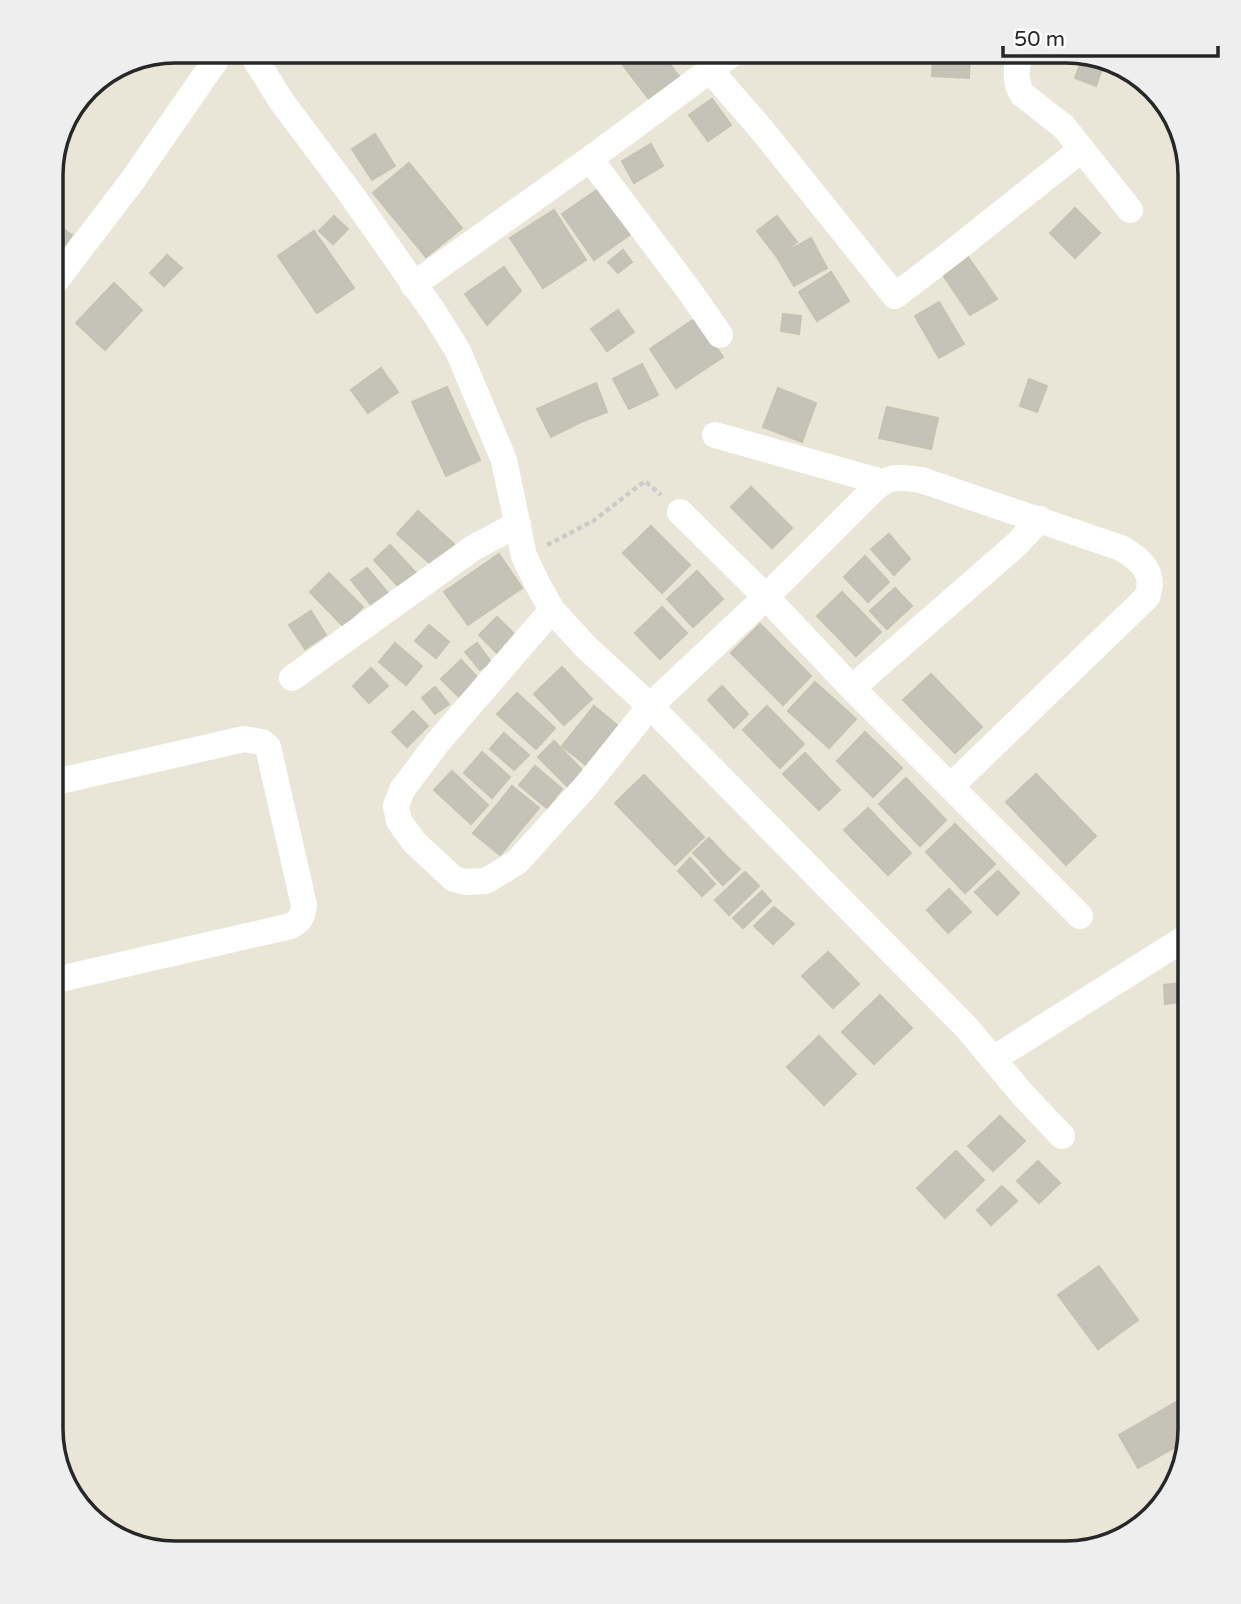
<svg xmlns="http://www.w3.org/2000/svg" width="1241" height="1604" font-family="'Varela Round',sans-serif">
	<rect width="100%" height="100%" fill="#eae6d7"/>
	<path fill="#c5c2b8" stroke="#c5c2b2" stroke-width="2" d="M612 51H659L679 76 649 99Z
		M933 51H970L969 78 932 76Z
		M1084 54 1105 60 1096 86 1075 78Z
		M712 99 731 125 708 141 689 115Z
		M375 134 395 166 372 180 352 149Z
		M651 144 663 166 634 183 622 161Z
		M409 163 462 228 426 257 373 193Z
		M51 177 62 191 51 200Z
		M603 186 635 231 594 260 562 214Z
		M1075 208 1100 233 1075 258 1050 233Z
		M554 210 586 260 543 288 510 238Z
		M334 216 348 229 333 244 319 231Z
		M777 216 797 242 777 257 757 231Z
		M51 221 72 235 52 264 51 263Z
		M314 231 354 288 317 313 278 256Z
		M811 238 827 268 794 286 777 257Z
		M623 250 632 262 618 273 608 262Z
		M167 255 182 268 164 286 150 273Z
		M968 257 997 299 970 315 943 275Z
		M504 267 521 291 487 325 465 294Z
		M831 272 849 301 817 321 799 292Z
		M114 283 142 310 105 350 76 323Z
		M939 302 964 344 939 358 915 316Z
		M618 310 634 332 607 351 591 329Z
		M783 314 801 316 799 334 781 331Z
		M696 318 723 357 676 388 650 349Z
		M642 364 658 395 629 409 613 379Z
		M381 368 398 392 368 413 351 390Z
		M1029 379 1047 386 1037 412 1020 406Z
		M596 383 607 412 581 422 551 437 537 409Z
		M447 387 480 460 446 476 412 402Z
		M778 388 816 403 802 442 763 427Z
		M887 407 938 418 931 449 879 438Z
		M751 487 792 528 772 548 731 507Z
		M418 511 454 544 433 566 397 534Z
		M651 526 690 565 662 593 623 553Z
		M889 534 910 559 894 575 871 549Z
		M390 545 416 573 400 588 374 560Z
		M499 554 522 588 468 625 444 592Z
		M865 556 889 582 868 602 844 577Z
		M367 568 388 593 372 606 351 580Z
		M697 571 723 599 693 627 667 599Z
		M329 573 363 607 343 626 310 592Z
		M895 588 912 606 887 629 870 611Z
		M842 592 881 632 856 656 817 616Z
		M662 607 687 633 660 659 635 633Z
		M311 611 326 635 305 649 289 625Z
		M497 617 517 637 499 655 479 635Z
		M760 624 811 676 783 705 731 653Z
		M429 625 449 642 436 658 415 641Z
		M395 643 422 666 406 685 379 662Z
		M477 643 491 662 480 670 465 652Z
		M461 660 483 683 464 702 441 679Z
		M562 667 592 699 564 725 534 694Z
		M371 668 388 686 369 703 353 686Z
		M931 674 982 727 955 753 903 700Z
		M815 682 856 719 829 748 788 711Z
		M722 686 748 714 734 728 708 700Z
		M435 687 449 704 435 714 422 698Z
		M517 693 555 728 536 749 497 714Z
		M594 706 618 726 586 765 562 746Z
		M767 706 804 744 780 768 743 730Z
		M413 711 428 726 407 747 392 732Z
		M865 732 902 768 873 797 837 761Z
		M504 733 529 755 514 770 490 749Z
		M554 741 586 774 571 790 538 757Z
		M482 752 510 777 492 798 464 773Z
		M805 753 840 790 819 810 783 774Z
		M535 766 562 789 547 808 519 785Z
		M452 771 488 805 471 824 434 790Z
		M1036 774 1096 836 1066 865 1006 802Z
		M644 775 704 837 675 865 615 803Z
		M906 778 946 820 920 846 879 804Z
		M512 786 539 808 523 827 496 806Z
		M496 806 523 827 500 855 473 833Z
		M868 808 911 853 888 875 844 830Z
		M955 824 995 864 965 893 926 852Z
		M709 838 726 856 711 871 693 853Z
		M726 856 740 869 723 885 710 872Z
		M690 858 715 884 702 896 678 871Z
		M998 871 1019 893 997 915 975 892Z
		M745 872 759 886 729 915 715 900Z
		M949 889 971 912 948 933 927 910Z
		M762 891 771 901 743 928 733 918Z
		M774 907 794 924 773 944 754 926Z
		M828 952 859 984 833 1008 802 976Z
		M1190 982V1001L1165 1004 1164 985Z
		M880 995 912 1028 874 1064 842 1032Z
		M819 1036 856 1074 824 1105 787 1067Z
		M1000 1116 1025 1141 993 1171 968 1146Z
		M956 1151 984 1180 945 1218 917 1188Z
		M1038 1161 1060 1183 1039 1203 1017 1181Z
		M1002 1186 1017 1201 991 1225 977 1210Z
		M1099 1266 1138 1320 1098 1349 1058 1295Z
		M1183 1398 1190 1410V1430L1188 1440 1138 1468 1119 1435Z"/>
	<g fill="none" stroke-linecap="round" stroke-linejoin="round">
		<path stroke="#cbcbcb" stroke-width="4.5" stroke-dasharray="5 3.5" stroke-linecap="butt" d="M547 545 593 521 645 481 661 495"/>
		<path stroke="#fff" stroke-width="26" d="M250 51 282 102 351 194 435 314 458 351 504 460 524 556 538 585 552 610 586 647 650 706 967 1028 1023 1095 1062 1136
			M1021 51C1016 66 1014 80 1022 94L1064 127 1130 210
			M710 70 762 130 895 296 950 254 1082 149
			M590 159 691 293 720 335
			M413 285 590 159 736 51
			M51 287 132 181 222 51
			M715 435 882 482
			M680 512 766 597 852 688 1080 916
			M552 610 438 742 402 790 396 806 399 821 414 842 454 879 466 882 486 881 517 862 586 786 650 706 766 597 872 491C889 475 898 477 921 480L1121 548C1141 560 1156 572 1147 597L951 786
			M292 678 473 548 518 524
			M852 688 1017 544 1040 519
			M51 981 291 926C300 921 303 916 304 905L268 747 262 742 244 739 51 783
			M993 1059 1190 935"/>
	</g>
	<path d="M0 0H1241V1604H0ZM175 63H1066A112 112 0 0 1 1178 175V1429A112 112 0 0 1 1066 1541H175A112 112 0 0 1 63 1429V175A112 112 0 0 1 175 63Z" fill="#eee" fill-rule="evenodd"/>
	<path fill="none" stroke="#272727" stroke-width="3.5" d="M175 63H1066A112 112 0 0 1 1178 175V1429A112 112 0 0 1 1066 1541H175A112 112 0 0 1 63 1429V175A112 112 0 0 1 175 63Z"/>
	<path d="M1003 46v10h215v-10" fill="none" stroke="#272727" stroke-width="3.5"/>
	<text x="1014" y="46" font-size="21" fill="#272727" stroke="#ffffff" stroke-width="5" paint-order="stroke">50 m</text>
</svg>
